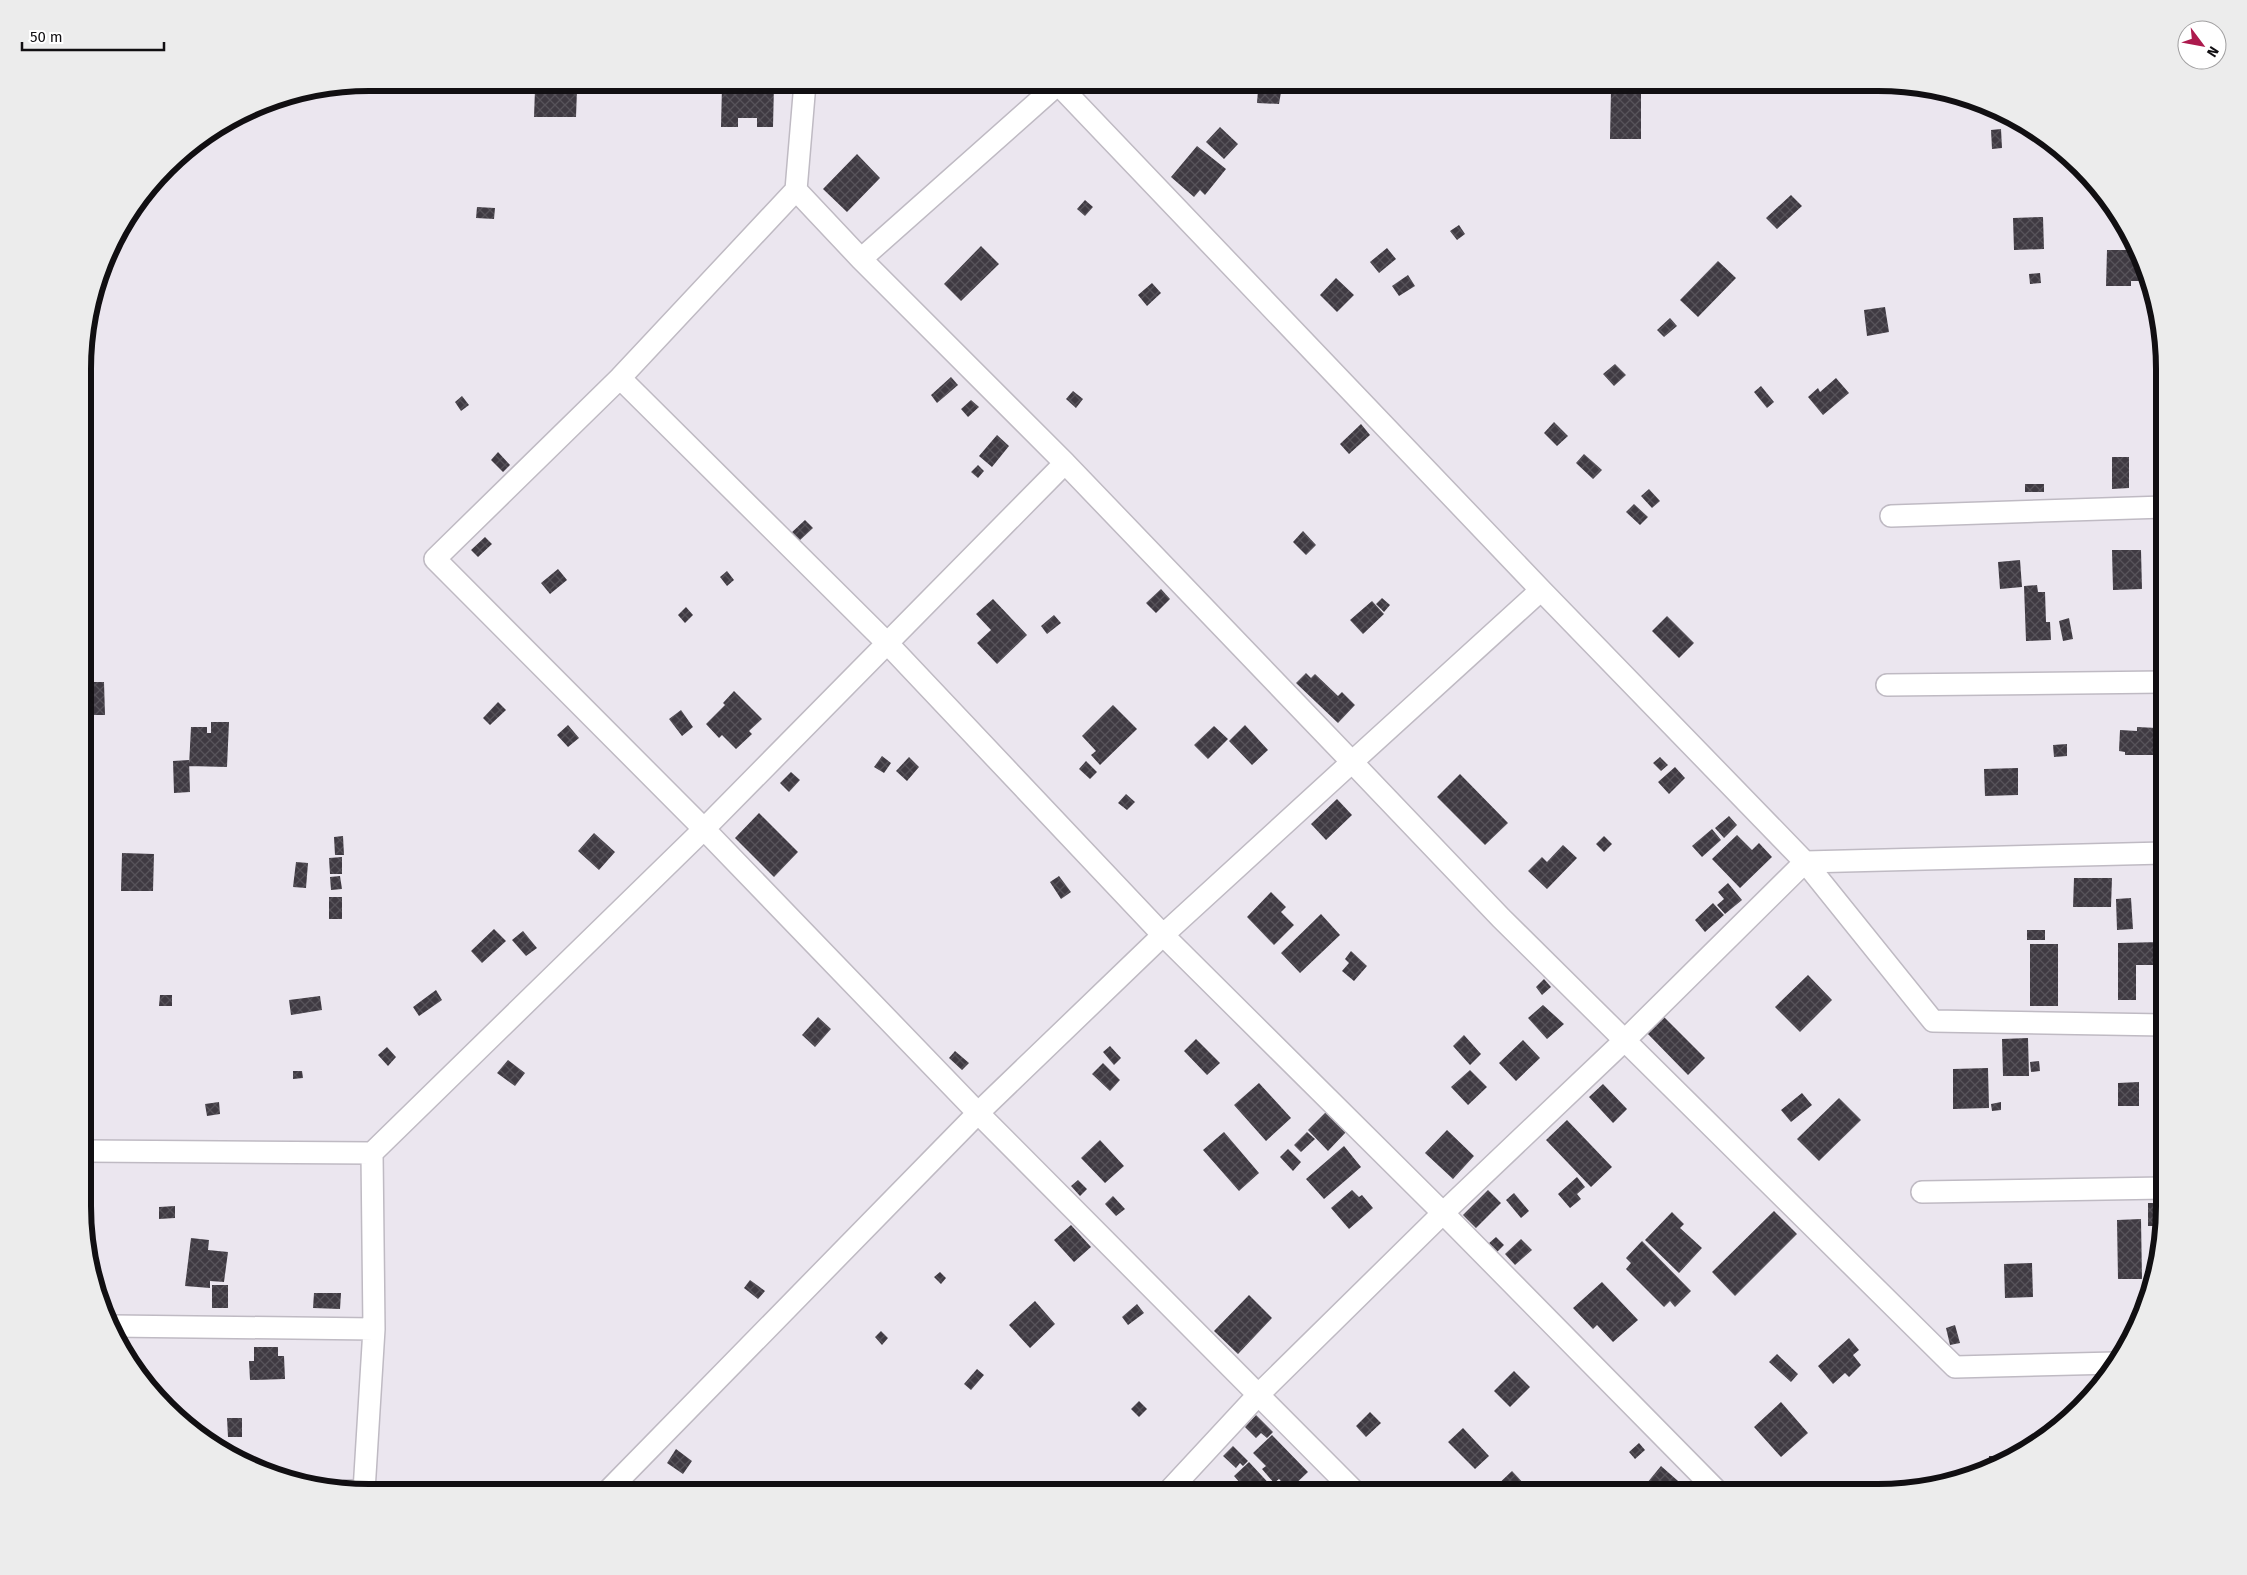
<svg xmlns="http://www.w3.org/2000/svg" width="2247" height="1575" font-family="'Fira Sans',sans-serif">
	<defs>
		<pattern id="building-cross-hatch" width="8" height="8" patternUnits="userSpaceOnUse" patternTransform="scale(1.25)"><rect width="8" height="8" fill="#3f3a42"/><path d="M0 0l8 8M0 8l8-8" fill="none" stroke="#57535a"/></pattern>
	</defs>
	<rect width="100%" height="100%" fill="#ebe6ef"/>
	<path fill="url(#building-cross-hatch)" d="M651 83H661V91H651Z
		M1588 83H1606V87H1588Z
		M1608 83H1627V85H1608Z
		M722 85H774L773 127H757V118H738V127H721Z
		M535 89 577 90 576 117H534Z
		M1258 90 1281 92 1279 104 1257 103Z
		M1611 90H1641V139H1610Z
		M1220 127 1238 144 1224 159 1206 142Z
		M2001 129 2002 148 1992 149 1991 130Z
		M1197 146 1226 169 1205 195 1200 190 1194 197 1171 177Z
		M857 154 880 178 847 212 823 189Z
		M1791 195 1802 206 1777 229 1766 218Z
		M1085 200 1093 207 1085 216 1077 209Z
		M477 207 495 208 494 219 476 218Z
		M133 216 134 224 125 226Z
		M2043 217 2044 249 2014 250 2013 218Z
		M1459 225 1465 234 1457 240 1450 231Z
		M981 246 999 264 961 301 944 284Z
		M1387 248 1396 259 1379 273 1370 262Z
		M2107 250H2136L2143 267V281H2131V286H2106Z
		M1718 261 1736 278 1698 317 1680 300Z
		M2040 273 2041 283 2030 284 2029 274Z
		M1408 275 1415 286 1399 296 1392 286Z
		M1336 278 1354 295 1337 312 1320 295Z
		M1152 283 1161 293 1147 306 1138 295Z
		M1885 307 1889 332 1867 336 1864 310Z
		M1670 318 1677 326 1664 337 1657 330Z
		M1615 364 1626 375 1614 386 1603 374Z
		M951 377 958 385 937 403 931 395Z
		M1836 378 1849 393 1823 415 1808 397 1818 388 1820 392Z
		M1761 386 1774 402 1767 408 1754 392Z
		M1073 391 1083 399 1076 408 1066 399Z
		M462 396 469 405 461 411 455 402Z
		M971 400 979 407 968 417 961 409Z
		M1554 422 1568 436 1557 446 1544 433Z
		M1361 424 1370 435 1349 454 1340 444Z
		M997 435 1009 446 992 467 979 456Z
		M498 452 510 465 503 472 491 460Z
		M1584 454 1602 470 1593 479 1576 463Z
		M2112 457H2129V488L2112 489Z
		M978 465 984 471 978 478 971 472Z
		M2025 484H2044V492H2025Z
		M1649 489 1660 501 1652 508 1641 496Z
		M1634 504 1648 517 1640 525 1626 512Z
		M805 520 813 528 798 542 790 534Z
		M1303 531 1316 545 1306 555 1293 542Z
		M485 537 492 544 478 557 471 550Z
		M2112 550H2141L2142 589 2113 590Z
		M2020 560 2022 587 2000 589 1998 562Z
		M558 569 567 580 550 594 541 583Z
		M727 571 734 580 727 586 720 577Z
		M2037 585 2038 592H2045L2046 622H2050L2051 640 2026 641 2024 586Z
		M1161 589 1170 599 1156 613 1146 603Z
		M1382 598 1390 605 1384 612 1376 604Z
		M993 599 1027 635 997 664 977 643 991 630 976 614Z
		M1372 601 1384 614 1363 634 1350 620Z
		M686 607 693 615 685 623 678 615Z
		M1054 615 1061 623 1047 634 1041 626Z
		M1667 616 1694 643 1679 658 1652 631Z
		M2069 618 2073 639 2063 641 2059 621Z
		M1306 673 1311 678 1315 674 1338 696 1342 692 1355 705 1338 723 1296 683Z
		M88 682H104L105 715H85V685H88Z
		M734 691 762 719 749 731 752 734 736 749 722 735 719 738 706 724 725 705 723 703Z
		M498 702 506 710 490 725 483 718Z
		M1113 705 1137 729 1100 765 1091 755 1096 751 1082 736Z
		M681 710 693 727 682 736 669 719Z
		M211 722H229L227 767 189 766 191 727H207V733H211Z
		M568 725 579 738 568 747 557 735Z
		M1245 725 1268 750 1252 765 1229 741Z
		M1214 726 1228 739 1208 759 1194 745Z
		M2137 727 2157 728V731H2164V752H2157V755H2125V752L2119 751 2120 730 2137 731Z
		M2067 744V756L2054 757 2053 745Z
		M882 756 891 763 884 773 874 767Z
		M909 757 919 767 907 781 896 771Z
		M1660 757 1668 765 1661 771 1653 763Z
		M189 760 190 792 174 793 173 761Z
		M1086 761 1097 772 1090 779 1079 769Z
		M1675 767 1685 778 1669 794 1658 782Z
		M2018 768V795L1985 796 1984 769Z
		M791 772 800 780 789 792 780 783Z
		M1460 774 1508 823 1485 845 1437 797Z
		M1126 794 1135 802 1127 810 1118 803Z
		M1337 799 1352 815 1326 840 1311 824Z
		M759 813 798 852 774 877 735 838Z
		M1729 816 1737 825 1724 838 1715 828Z
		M1712 829 1721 840 1702 857 1692 846Z
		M594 833 615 852 599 870 578 851Z
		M1737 835 1752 850 1759 843 1772 857 1740 888 1712 859Z
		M343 836 344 855H335L334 837Z
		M1604 836 1612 844 1604 852 1596 844Z
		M1563 845 1577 858 1547 889 1528 871 1542 857 1547 862Z
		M122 853 154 854 153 891H121Z
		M342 857V874H330L329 858Z
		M296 862 308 863 306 888 293 887Z
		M340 876 342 889 331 890 330 877Z
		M1059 876 1071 892 1061 899 1050 882Z
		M2074 878H2112L2111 907H2073Z
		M1728 883 1742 900 1725 914 1717 905 1724 899 1718 892Z
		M1271 892 1286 907 1281 912 1294 925 1274 945 1247 917Z
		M329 897H342V919H329Z
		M2131 898 2133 929 2117 930 2116 899Z
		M1713 903 1724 915 1705 932 1695 920Z
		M1321 914 1340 935 1300 973 1281 953Z
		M494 929 506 941 482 963 471 951Z
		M2027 930H2045V940H2027Z
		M523 931 537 948 526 956 512 940Z
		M2161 942V965H2136V1000H2118V943Z
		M2030 944H2058V1006H2030Z
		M1351 951 1367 966 1354 981 1342 971 1349 963 1345 959Z
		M1808 975 1832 1000 1800 1032 1775 1007Z
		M1544 979 1551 987 1542 995 1536 987Z
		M436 990 442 1000 419 1016 413 1007Z
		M160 995H172V1006H159Z
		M320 996 322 1010 291 1015 289 1000Z
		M1543 1005 1564 1024 1547 1039 1528 1018Z
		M1663 1016 1705 1058 1688 1075 1646 1032Z
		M818 1017 831 1029 815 1047 802 1035Z
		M1464 1035 1481 1054 1470 1065 1453 1046Z
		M2028 1038 2029 1076H2003L2002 1039Z
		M1196 1039 1220 1063 1207 1075 1184 1051Z
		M1523 1040 1540 1058 1516 1081 1499 1063Z
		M1110 1046 1121 1058 1114 1065 1103 1052Z
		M387 1047 396 1057 388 1066 378 1055Z
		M955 1051 969 1063 962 1070 949 1058Z
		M508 1060 525 1073 515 1086 497 1073Z
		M2039 1061 2040 1071 2031 1072 2030 1062Z
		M1103 1063 1120 1080 1110 1091 1092 1074Z
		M1988 1068 1989 1108 1953 1109V1069Z
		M1470 1070 1487 1087 1468 1105 1451 1087Z
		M293 1071H302L303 1078 293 1079Z
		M2139 1082V1106H2118V1083Z
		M1259 1083 1291 1118 1266 1141 1234 1105Z
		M1603 1084 1627 1109 1613 1123 1589 1097Z
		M1802 1093 1812 1105 1791 1122 1781 1110Z
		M1839 1098 1861 1120 1819 1161 1797 1139Z
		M219 1102 220 1114 207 1116 205 1104Z
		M2001 1102V1110L1992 1111 1991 1104Z
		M1326 1112 1346 1132 1328 1151 1308 1130Z
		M1567 1120 1612 1167 1591 1187 1546 1140Z
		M1447 1130 1474 1156 1453 1179 1425 1153Z
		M1224 1132 1259 1173 1239 1191 1203 1150Z
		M1307 1132 1315 1139 1301 1152 1294 1145Z
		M1100 1140 1124 1166 1105 1183 1081 1158Z
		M1344 1146 1361 1167 1324 1199 1306 1179Z
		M1288 1149 1301 1162 1293 1171 1280 1157Z
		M1577 1177 1585 1187 1577 1194 1581 1199 1570 1208 1558 1194Z
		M1078 1180 1087 1189 1080 1196 1071 1186Z
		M1352 1190 1359 1197 1362 1195 1373 1208 1349 1229 1331 1208Z
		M1488 1190 1501 1203 1476 1228 1463 1215Z
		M1514 1193 1529 1211 1521 1218 1506 1200Z
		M1113 1196 1125 1209 1116 1216 1105 1204Z
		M2148 1203H2164L2163 1226H2148Z
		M175 1206V1218L159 1219V1207Z
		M1774 1211 1797 1234 1735 1296 1712 1272Z
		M1672 1212 1684 1224 1680 1228 1702 1248 1679 1273 1645 1240Z
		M2141 1219 2142 1279H2118L2117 1220Z
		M1071 1225 1091 1247 1074 1262 1054 1240Z
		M1496 1237 1504 1245 1497 1252 1488 1244Z
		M191 1238 209 1240 208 1250 228 1252 224 1282 210 1281V1288L185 1286Z
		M1521 1239 1532 1250 1515 1265 1505 1254Z
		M1642 1241 1691 1291 1675 1307 1670 1301 1664 1307 1626 1269 1631 1263 1626 1258Z
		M2032 1263 2033 1297 2005 1298 2004 1264Z
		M2145 1271H2155L2153 1280 2145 1281Z
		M940 1272 946 1278 941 1284 934 1277Z
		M750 1280 765 1291 758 1299 744 1288Z
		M1602 1282 1638 1320 1613 1342 1597 1325 1593 1329 1573 1308Z
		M212 1285H228V1308H212Z
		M314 1293H341L340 1309 313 1308Z
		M1249 1295 1272 1318 1238 1354 1214 1331Z
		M1035 1301 1055 1324 1030 1348 1009 1325Z
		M1137 1304 1144 1313 1128 1325 1122 1317Z
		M1955 1325 1960 1343 1950 1345 1946 1328Z
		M881 1331 888 1338 882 1345 875 1337Z
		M1849 1338 1859 1350 1853 1355 1861 1365 1849 1377 1845 1373 1833 1384 1818 1366Z
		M254 1347H278V1356H284L285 1379 250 1380 249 1361H254Z
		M1777 1354 1798 1374 1791 1382 1769 1362Z
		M977 1369 984 1375 971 1390 964 1384Z
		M1514 1371 1530 1387 1510 1407 1494 1391Z
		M1139 1401 1147 1409 1139 1417 1131 1409Z
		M1781 1402 1808 1433 1781 1457 1754 1427Z
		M1370 1412 1381 1423 1366 1437 1356 1426Z
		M1256 1415 1273 1432 1267 1438 1261 1433 1256 1438 1245 1427Z
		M227 1418H242V1437H228Z
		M1463 1428 1489 1456 1475 1469 1448 1442Z
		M1272 1435 1308 1472 1289 1490 1279 1479 1274 1483 1262 1469 1266 1466 1253 1453Z
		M1639 1443 1645 1450 1635 1459 1629 1452Z
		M1233 1446 1248 1461 1243 1466 1240 1463 1236 1468 1223 1456Z
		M676 1449 692 1461 683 1474 667 1463Z
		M1989 1456H2008V1461L1989 1469Z
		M1249 1462 1277 1492H1248L1234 1476Z
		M1661 1466 1686 1488 1682 1492H1658L1647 1483Z
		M1512 1471 1528 1488 1523 1492H1494L1492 1490Z"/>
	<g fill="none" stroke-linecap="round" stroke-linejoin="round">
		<g stroke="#bfbac3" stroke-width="24">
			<path id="street" d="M805 83 796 190 620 378 435 559 704 829 978 1113 1355 1492
				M1057 83 1541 590 1805 862 1933 1021 2164 1025
				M796 190 861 259 1065 463
				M861 259 1057 85
				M620 378 888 644 1163 935 1443 1213 1718 1492
				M1891 516 2164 507
				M1541 590 1352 762 1501 918 1955 1367 2115 1363
				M1887 685 2164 682
				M85 1151 372 1153
				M1922 1192 2164 1188
				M113 1326 374 1329
				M346 1491H364L374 1329 372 1153 704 829 1065 463 1352 762 1163 935 978 1113 607 1492
				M1168 1492 1258 1395 1443 1213 1625 1040 1805 862 2164 853"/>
		</g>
		<use href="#street" stroke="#fff" stroke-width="21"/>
	</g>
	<path d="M0 0H2247V1575H0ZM369 91H1878A278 278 0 0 1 2156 369V1206A278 278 0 0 1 1878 1484H369A278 278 0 0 1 91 1206V369A278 278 0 0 1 369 91Z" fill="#ececec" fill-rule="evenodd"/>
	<path fill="none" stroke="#110f12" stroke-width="6" d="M369 91H1878A278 278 0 0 1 2156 369V1206A278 278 0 0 1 1878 1484H369A278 278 0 0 1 91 1206V369A278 278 0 0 1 369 91Z"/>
	<g transform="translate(2202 45) rotate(122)"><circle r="24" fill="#ffffff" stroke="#a09fa0"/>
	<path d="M0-4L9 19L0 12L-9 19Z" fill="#ac1a4d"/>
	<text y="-8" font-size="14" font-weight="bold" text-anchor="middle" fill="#110f12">N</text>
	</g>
	<path d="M22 42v8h142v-8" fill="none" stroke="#110f12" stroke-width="2.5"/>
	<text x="30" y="42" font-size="15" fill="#110f12" stroke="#ffffff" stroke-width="4" paint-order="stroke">50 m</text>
</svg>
